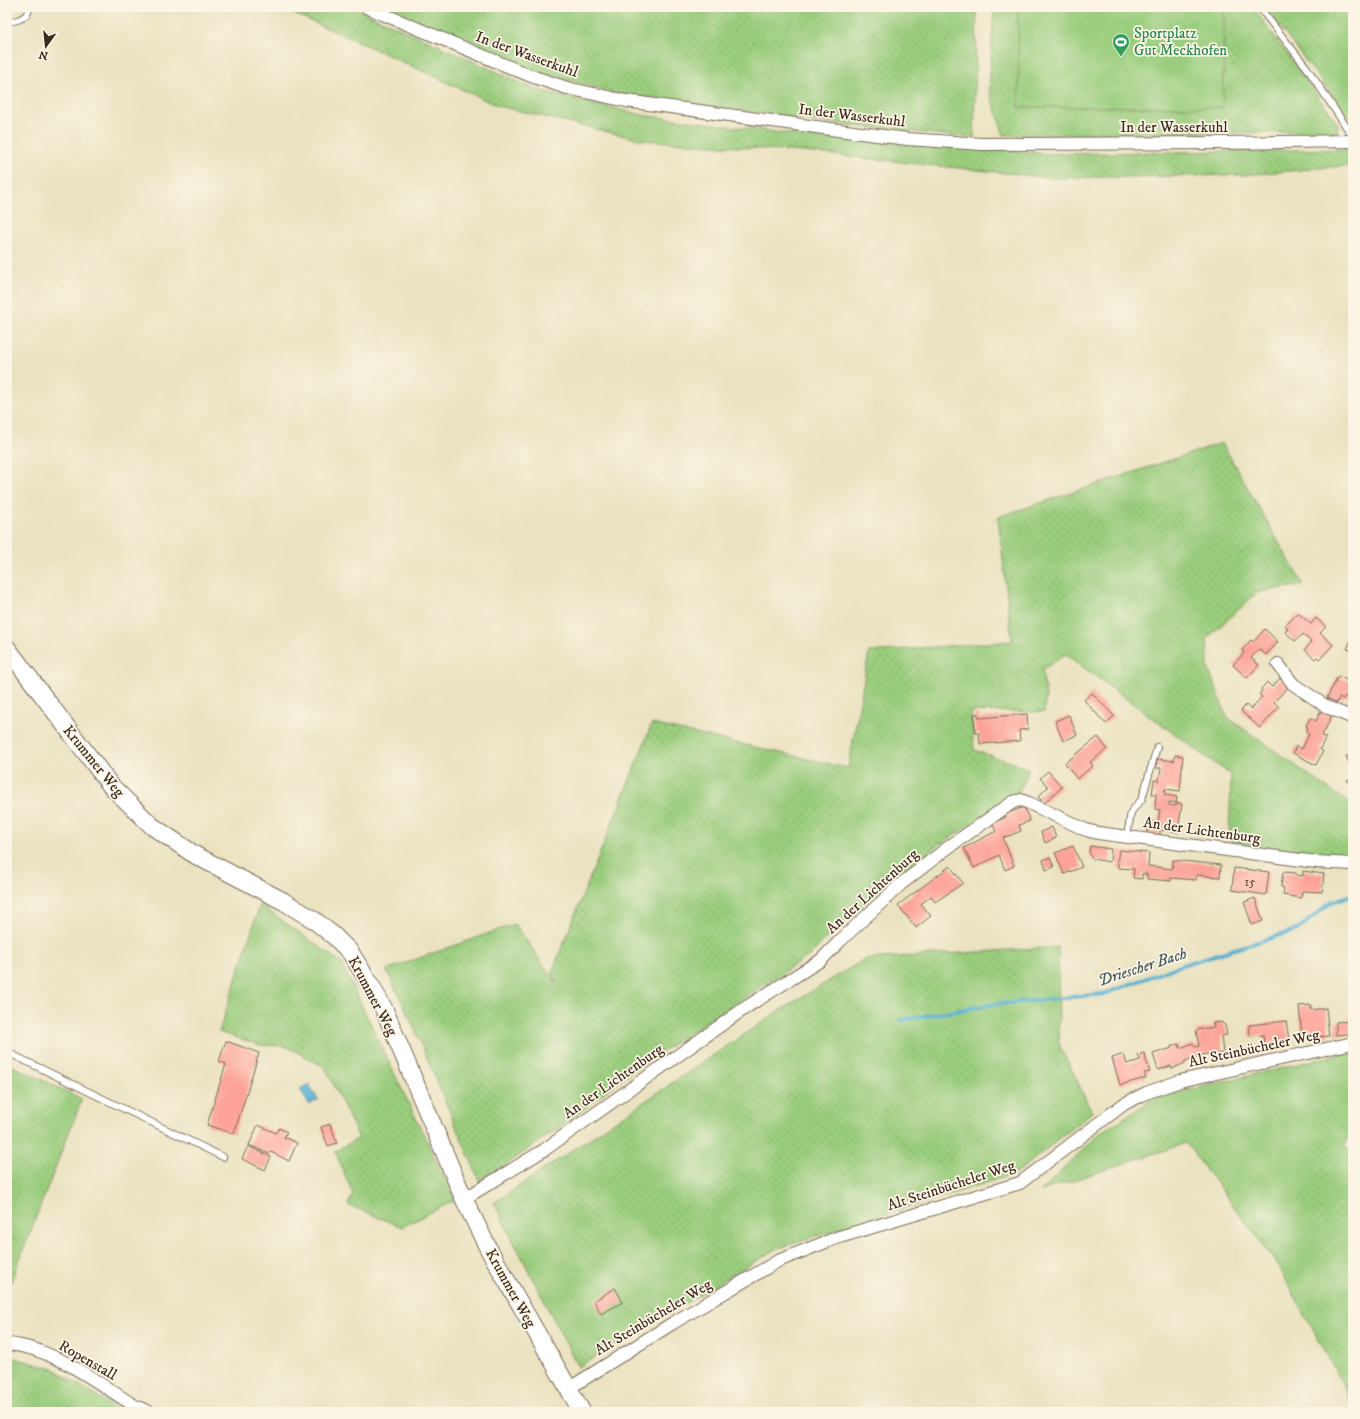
<svg xmlns="http://www.w3.org/2000/svg" width="1360" height="1419" font-family="'IM FELL DW Pica',serif">
	<defs>
		<pattern id="grass-dots" width="8" height="8" patternUnits="userSpaceOnUse"><rect width="8" height="8" fill="#9acd7d"/><path d="M2 2h.1M6 6h.1" fill="none" stroke="#86b06c" stroke-width="1.8" stroke-linecap="round"/></pattern>
	</defs>
	<rect width="100%" height="100%" fill="#fcf5e5"/>
	<filter id="ink" filterUnits="userSpaceOnUse"><feTurbulence type="fractalNoise" baseFrequency=".025" numOctaves="2"/><feDisplacementMap in="SourceGraphic" scale="8" xChannelSelector="R" yChannelSelector="G"/><feConvolveMatrix kernelMatrix="1 2 1 2 8 2 1 2 1" color-interpolation-filters="sRGB"/></filter>
	<filter id="wash" filterUnits="userSpaceOnUse"><feTurbulence type="fractalNoise" baseFrequency=".012" numOctaves="4" result="noise"/><feDisplacementMap in="SourceGraphic" scale="16" xChannelSelector="R" yChannelSelector="G"/><feGaussianBlur stdDeviation="0.9" result="paint"/><feColorMatrix in="noise" values="0 0 0 0 0 0 0 0 0 0 0 0 0 0 0 0 0 1.4 0 .05"/><feComposite in="paint" operator="in"/></filter>
	<g filter="url(#wash)">
		<rect width="100%" height="100%" fill="#eae2c0"/>
		<path fill="url(#grass-dots)" stroke="#6a7c4e" d="M251 7H352L535 89 642 115 808 136 1052 154 1353 149V165L1246 175 1054 178 804 152 642 140 498 106 368 46 283 9Z
			M383 7H977L974 138 847 125 619 94 522 68Z
			M994 7H1253L1338 124 1337 132 1004 135 989 90Z
			M1265 7H1353V121L1350 119Z
			M1222 443 1303 585 1258 592 1207 638 1208 668 1227 717 1350 804 1353 809V855L1328 856 1229 841 1231 775 1065 654 1042 670 1046 696 1044 712 971 711 974 750 1028 768 1027 776 1017 795 931 850 837 928 810 955 624 1076 578 1114 500 1169 479 1180 408 1014 386 970 515 924 556 983 552 972 652 724 848 768 869 652 1012 641 998 517Z
			M260 905 341 962 455 1200 402 1227 348 1205 353 1194 335 1151 359 1138 325 1067 285 1046 260 1045 219 1032Z
			M1058 947 1059 1044 1092 1112 1017 1173 776 1249 578 1367 494 1203 779 1011 865 959Z
			M1353 1051V1125L1344 1146 1353 1153V1407L1345 1388 1277 1264 1186 1143 1041 1191 1099 1134 1155 1098Z
			M7 1063 82 1099 7 1292Z
			M7 1356 54 1369 122 1412H7Z"/>
		<path fill="#9acd7d" stroke="#6a7c4e" d="M1018 7H1224L1223 107H1019Z"/>
		<path fill="#53b0d1" stroke="#476d78" d="M309 1084 318 1100 309 1105 300 1089Z"/>
		<g fill="none" stroke-linecap="round" stroke-linejoin="round">
			<path stroke="#53b0d1" stroke-width="4" d="M901 1020 996 1004 1104 994 1182 965 1297 930 1331 902 1353 895"/>
		</g>
		<g id="blocks">
			<path fill="#fca297" d="M1298 613 1311 624 1316 618 1326 627 1320 633 1333 645 1320 659 1317 657 1315 659 1305 650 1311 642 1303 634 1295 641 1285 632 1288 629 1285 626Z
				M1265 629 1278 642 1266 655 1259 649 1251 658 1259 665 1247 678 1233 665 1244 653 1242 650 1251 640 1253 642Z
				M1351 640 1353 641V651L1347 649Z
				M1338 676 1351 682H1353V703H1352L1351 697 1348 698 1345 696 1343 699 1339 697 1337 703 1327 698Z
				M1280 678 1289 686 1274 702 1279 707 1260 728 1241 711 1246 705 1251 709 1262 697 1259 694 1262 691 1261 689 1267 682 1272 687Z
				M1092 693 1114 716 1106 724 1084 700Z
				M1321 710 1332 715 1322 736 1326 737 1320 749 1323 751 1316 765 1293 753 1296 746 1302 749 1309 734 1306 732 1308 727 1306 726 1310 718 1316 721Z
				M974 714H978L979 718 1027 714 1028 729 1019 730 1020 741 980 744 979 733H975Z
				M1069 715 1077 735 1063 741 1055 721Z
				M1098 737 1107 749 1090 762 1093 766 1077 779 1065 763Z
				M1353 754V762L1349 763 1346 756Z
				M1175 755 1183 756 1180 791 1165 789V795L1177 797 1176 803 1169 802V805L1176 806V803L1182 804 1178 832 1160 830V836L1147 835 1148 828 1152 829 1153 822H1158L1160 810 1155 809 1156 794H1152L1154 780 1159 781 1161 768H1156L1157 759 1174 761Z
				M1048 771 1062 787 1044 803 1038 797 1048 787 1040 778Z
				M1353 778V785L1350 786 1347 780Z
				M1024 807 1030 821 1019 825 1021 831 1003 838 1014 866 1005 870 999 855 974 868 964 848 996 831 992 823 1006 817 1005 814Z
				M1052 827 1056 838 1045 843 1041 832Z
				M1073 846 1082 867 1064 874 1055 853Z
				M1090 846 1111 849 1110 862 1092 859 1089 852Z
				M1119 850 1149 853 1148 866 1172 869 1173 860 1221 865 1220 877 1197 875 1196 880 1171 878V881L1147 879V874H1142V879L1133 878 1134 869 1118 868V863H1117Z
				M1050 857 1054 867 1046 870 1043 860Z
				M950 866 963 883 935 902 931 896 921 904 931 916 916 928 898 905Z
				M1234 868 1269 872 1266 895 1232 890Z
				M1303 871 1324 874 1322 892 1302 891 1301 898 1283 895 1284 888 1281 887 1283 872 1296 873V875L1303 876Z
				M1255 898 1263 921 1252 925 1244 902Z
				M1311 1005V1010L1326 1008 1329 1036 1302 1038 1299 1006Z
				M1353 1011V1024H1350V1034L1336 1035V1022L1350 1021V1012Z
				M1286 1021 1289 1040 1264 1044 1263 1035 1250 1036 1249 1025Z
				M1221 1022 1225 1025 1227 1035 1221 1036 1223 1053 1212 1055V1053L1198 1056 1185 1061V1063L1172 1069 1171 1066 1158 1070 1153 1054 1172 1048 1171 1046 1179 1044 1180 1048 1193 1043 1195 1047 1199 1046 1196 1030 1214 1027 1213 1023Z
				M226 1041 259 1053 234 1134 207 1125 226 1064 219 1061Z
				M1144 1053 1150 1072 1144 1073 1146 1078 1120 1085 1112 1058 1124 1054 1127 1064 1140 1060 1138 1055Z
				M330 1124 337 1143 328 1146 321 1127Z
				M258 1125 276 1133 279 1128 287 1132 284 1137 297 1143 289 1161 271 1152 269 1154 249 1145Z
				M248 1146 271 1157 265 1170 242 1159Z
				M615 1288 623 1302 601 1314 594 1301Z"/>
		</g>
	</g>
	<g filter="url(#ink)">
		<use href="#blocks" fill-opacity="0" stroke="#786a57" stroke-width="1"/>
		<g fill="none" stroke-linecap="round" stroke-linejoin="round">
			<g stroke="#786a57" stroke-width="8">
				<path id="lane" d="M1259 7 1307 68 1353 137
					M7 22C17 21 29 18 29 7
					M1127 836 1131 812 1142 799 1157 747
					M7 1052 223 1157"/>
			</g>
			<g stroke="#786a57" stroke-width="14">
				<path id="street" d="M366 7 531 76 567 88 626 101 838 130 907 139 982 144 1224 143 1353 141
					M1278 664 1293 684 1327 707 1353 718
					M464 1199 544 1150 748 1006 821 960 841 940 901 884 950 846 1013 802 1021 800 1029 803 1086 830 1098 833 1316 862 1353 864
					M7 1344C53 1347 97 1383 135 1406L149 1412
					M568 1389 673 1323 778 1261 836 1238 1020 1183 1124 1104 1146 1093 1180 1081 1353 1043"/>
			</g>
			<g stroke="#786a57" stroke-width="19">
				<path id="secondary" d="M7 648 111 786 152 826 195 855 283 901 314 920 334 936 350 952 369 982 384 1009 464 1199 488 1248 582 1412"/>
			</g>
			<use href="#lane" stroke="#fff" stroke-width="6"/>
			<use href="#street" stroke="#fff" stroke-width="12"/>
			<use href="#secondary" stroke="#fff" stroke-width="17"/>
		</g>
	</g>
	<defs>
		<g id="stadium-pin" transform="scale(0.9)"><path d="M0 17L-7.5 6A9.5 9.5 0 1 1 7.5 6Z" fill="#2e9e5b" stroke="#fcf5e5"/><path d="M0-5a6.5 5 0 1 0 0 10a6.5 5 0 1 0 0-10ZM-3.5-1.8h7v3.6h-7Z" fill="#fff"/></g>
	</defs>
	<g fill-rule="evenodd">
		<use href="#stadium-pin" x="1121" y="42"/>
	</g>
	<g text-anchor="middle" stroke-width="3.5" stroke-linejoin="round" paint-order="stroke">
		<g font-size="13" fill="#6b483c">
			<text x="1250" y="886">15</text>
		</g>
		<g font-size="15" fill="#27864d" stroke="#fcf5e5" text-anchor="start">
			<text x="1134" y="38">Sportplatz<tspan x="1134" dy="17">Gut Meckhofen</tspan></text>
		</g>
		<g font-size="15" fill="#3b2a1e" stroke="#fcf5e5">
			<text transform="translate(527 54) rotate(20)" y="5">In der Wasserkuhl</text>
			<text transform="translate(852 115) rotate(7)" y="5">In der Wasserkuhl</text>
			<text x="1174" y="132">In der Wasserkuhl</text>
			<text transform="translate(94 761) rotate(51)" y="5">Krummer Weg</text>
			<text transform="translate(1202 830) rotate(8)" y="5">An der Lichtenburg</text>
			<text transform="translate(872 891) rotate(-42)" y="5">An der Lichtenburg</text>
			<text transform="translate(373 996) rotate(62)" y="5">Krummer Weg</text>
			<text transform="translate(1254 1048) rotate(-12)" y="5">Alt Steinbücheler Weg</text>
			<text transform="translate(613 1081) rotate(-35)" y="5">An der Lichtenburg</text>
			<text transform="translate(951 1185) rotate(-18)" y="5">Alt Steinbücheler Weg</text>
			<text transform="translate(511 1288) rotate(61)" y="5">Krummer Weg</text>
			<text transform="translate(653 1317) rotate(-31)" y="5">Alt Steinbücheler Weg</text>
			<text transform="translate(88 1360) rotate(30)" y="5">Ropenstall</text>
		</g>
		<g font-size="16" font-style="italic" fill="#43595d" stroke="#fcf5e5">
			<text transform="translate(1142 966) rotate(-18)" y="6">Driescher Bach</text>
		</g>
	</g>
	<rect width="1360" height="1419" fill="none" stroke="#fcf5e5" stroke-width="24"/>
	<g transform="translate(46 46) rotate(195)" stroke="#fcf5e5" stroke-width="3" paint-order="stroke">
	<path d="M0-3L7 15L0 10L-7 15Z" fill="#3b2a1e"/>
	<text y="-6" font-size="11" font-weight="bold" text-anchor="middle" fill="#3b2a1e">N</text>
	</g>
</svg>
